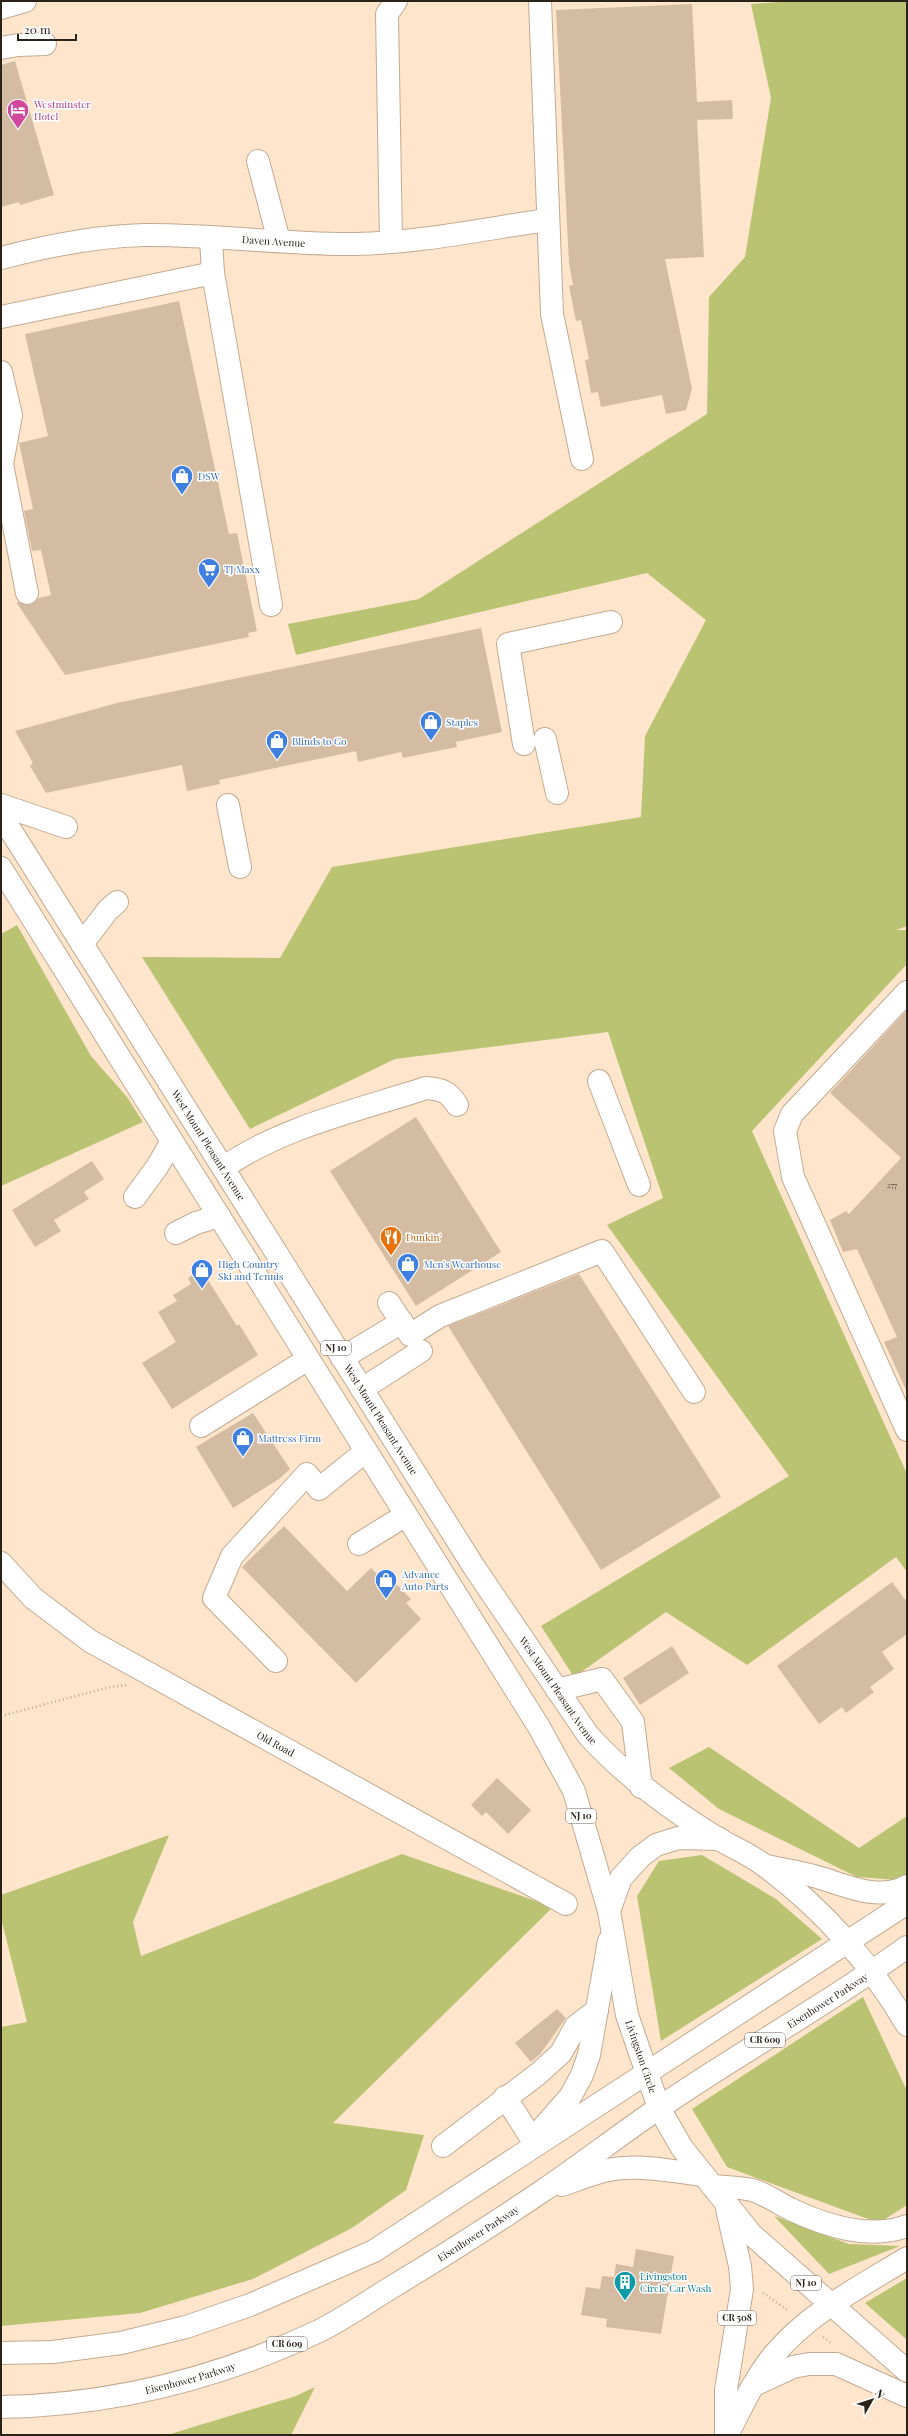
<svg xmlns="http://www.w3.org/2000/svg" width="908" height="2436" font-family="'Playfair Display',serif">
	<rect width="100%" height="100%" fill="#fee5cb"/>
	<path fill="#b9c372" d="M793 1H907V926L896 930H907V964L752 1131 907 1474V1572L896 1557 747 1665 666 1612 574 1677 541 1626 789 1476 607 1225 663 1198 608 1032 395 1059 250 1129 142 957 280 958 332 867 641 817 645 736 706 620 647 573 296 655 288 624 419 599 707 414 709 297 745 257 771 98 751 4Z
		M17 925 91 1056 127 1097 143 1122 1 1186V934Z
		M709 1747 859 1848 907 1816V1874L898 1880 857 1877 719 1809 669 1768Z
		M169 1835 133 1922 141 1956 402 1854 553 1907 333 2123 424 2135 406 2190 352 2228 253 2279 140 2313 1 2326V2027L27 2022 1 1918V1895Z
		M702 1855 776 1899 822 1939 661 2041 637 1896 659 1861Z
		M863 1997 907 2091V2205L879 2223 727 2167 692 2109Z
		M774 2216 849 2244 900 2246 829 2274Z
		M907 2278V2340L865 2303Z
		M315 2387 291 2435H167L296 2396Z"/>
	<path fill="#d4bca2" d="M692 4 697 102 732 100 733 119 697 120 704 257 665 259 692 389 686 410 666 414 662 395 601 407 598 392 591 393 585 360 589 359 581 320 576 321 569 286 573 285 569 263 556 10Z
		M15 61 54 195 20 205 19 202 1 207V65Z
		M179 301 229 534 237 533 257 631 248 633 249 637 65 675 16 602 30 605 39 598 51 595 41 550 32 551 24 511 33 509 19 443 48 436 25 334Z
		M481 628 502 732 456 742 457 747 403 758 401 752 358 762 356 751 219 780 220 784 187 791 182 765 46 793 30 766 33 763 15 731 117 703Z
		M907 1010V1392L884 1342 897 1337 857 1249 843 1252 830 1220 846 1211 849 1214 901 1158 830 1093Z
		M416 1117 501 1252 416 1306 330 1171Z
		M92 1161 104 1179 84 1192 89 1199 54 1220 61 1231 35 1247 12 1210Z
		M201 1269 237 1326 239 1324 258 1355 172 1409 142 1363 176 1342 158 1312 177 1301 173 1295 191 1284 188 1278Z
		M579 1274 721 1497 601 1570 448 1326Z
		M253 1413 290 1469 279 1479 233 1508 196 1447Z
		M284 1526 347 1591 371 1568 388 1585 393 1581 411 1599 406 1603 421 1619 356 1683 242 1567Z
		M892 1582 907 1602V1634L882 1652 894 1669 870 1687 874 1692 846 1713 842 1707 819 1724 777 1666Z
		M672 1646 689 1673 640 1705 623 1678Z
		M497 1778 531 1810 508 1834 486 1812 482 1816 471 1805Z
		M557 2009 566 2018 541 2053 531 2062 515 2043Z
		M636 2249 674 2256 661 2334 606 2327 607 2319 581 2315 586 2287 600 2289 602 2276 614 2277 616 2264 633 2267Z"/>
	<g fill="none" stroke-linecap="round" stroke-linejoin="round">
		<g stroke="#c2aa91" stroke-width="24">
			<g id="minor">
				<path d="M540 1 552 314 582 459"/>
				<path d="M1 8 25 1"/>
				<path d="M1 48 18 45 45 44"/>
				<path d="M258 161 279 241"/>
				<path d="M211 239 213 273 271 605"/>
				<path d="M391 242 387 14 396 1"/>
				<path id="s1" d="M1 258C47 246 96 236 144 235 214 234 285 245 355 244 419 243 483 229 547 220"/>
				<path d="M1 317 213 273"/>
				<path d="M1 372 11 415 2 464 27 593"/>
				<path d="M545 739 557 793"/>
				<path d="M524 744 508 644 611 622"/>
				<path d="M1 805 66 827"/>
				<path d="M228 805 240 867"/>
				<path d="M82 944 108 910 117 902"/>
				<path d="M907 992 792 1114 785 1131 793 1177 907 1430"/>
				<path d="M599 1081 639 1185"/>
				<path d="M223 1168C281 1127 359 1110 426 1088 442 1089 449 1092 457 1105"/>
				<path d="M135 1197 157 1167 172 1141"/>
				<path d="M176 1233 196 1223 219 1216"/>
				<path d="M389 1303 410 1335 440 1316 602 1251 694 1392"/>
				<path d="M342 1358 402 1322"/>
				<path d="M362 1389 421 1351"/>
				<path d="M201 1426 308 1359"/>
				<path d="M359 1544 406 1515"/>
				<path id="s2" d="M1 1563 33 1598 90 1641 566 1904"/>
				<path d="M276 1661 214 1598 232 1556 307 1474 319 1489 366 1451"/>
				<path d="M557 1690 602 1679 633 1722 641 1787"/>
				<path d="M505 2097 532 2139"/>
				<path d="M443 2146 538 2074 561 2053 576 2026 597 2010"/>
			</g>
		</g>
		<g stroke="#c2aa91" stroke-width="24">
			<g id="major">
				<path id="s3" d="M1 815 474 1567 588 1735C626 1777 671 1810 720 1840 735 1848 751 1855 765 1866 822 1908 871 1964 907 2025"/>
				<path id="s4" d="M1 868 539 1727 574 1791 609 1911 627 2015 659 2108 682 2148 751 2234 907 2371"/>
				<path d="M767 1866C785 1870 806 1873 824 1879 849 1887 881 1901 907 1886"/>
				<path d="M609 1911 621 1878 640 1857 656 1845 678 1838 720 1839"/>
				<path d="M532 2140 570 2097 582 2075 589 2055 609 1941"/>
				<path d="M562 2185C582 2178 603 2169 624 2168 650 2166 677 2172 703 2175"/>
				<path d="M712 2186C725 2187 739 2187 752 2190 764 2193 778 2203 790 2209 826 2226 869 2240 907 2226"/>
				<path d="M1 2353 53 2352 121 2343 186 2327 250 2305 374 2251 907 1903"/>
				<path d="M754 2385 793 2367 809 2364H836L907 2396"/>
				<path id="s5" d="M1 2407C112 2405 220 2378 321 2330 345 2318 369 2301 392 2287 442 2257 492 2225 541 2192 581 2165 619 2135 659 2108 740 2052 827 2005 907 1947"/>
				<path d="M726 2434V2390L742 2289 740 2266 727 2209"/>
				<path d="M727 2435C741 2409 754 2379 773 2356 808 2313 860 2287 907 2258"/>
			</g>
		</g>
		<path stroke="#bca893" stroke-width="2.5" stroke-dasharray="1 3" stroke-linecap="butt" d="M1 1716 110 1687 127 1685
			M763 2293 789 2311
			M823 2337 832 2344"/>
		<use href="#minor" stroke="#fff" stroke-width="22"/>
		<use href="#major" stroke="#fff" stroke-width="22"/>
	</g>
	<defs>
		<g id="hotel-pin" transform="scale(1.15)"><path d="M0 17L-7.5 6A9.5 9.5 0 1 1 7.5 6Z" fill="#d1479c" stroke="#fff"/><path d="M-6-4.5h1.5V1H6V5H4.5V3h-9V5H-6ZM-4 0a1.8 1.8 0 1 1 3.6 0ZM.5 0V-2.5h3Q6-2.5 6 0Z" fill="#fff"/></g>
		<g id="shop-pin" transform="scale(1.15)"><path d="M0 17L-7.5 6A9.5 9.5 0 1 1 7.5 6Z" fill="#3f7fe0" stroke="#fff"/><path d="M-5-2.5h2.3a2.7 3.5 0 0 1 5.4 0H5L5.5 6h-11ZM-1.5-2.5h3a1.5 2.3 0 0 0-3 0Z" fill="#fff"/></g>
		<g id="supermarket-pin" transform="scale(1.15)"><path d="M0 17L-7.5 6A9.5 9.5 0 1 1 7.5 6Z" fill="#3f7fe0" stroke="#fff"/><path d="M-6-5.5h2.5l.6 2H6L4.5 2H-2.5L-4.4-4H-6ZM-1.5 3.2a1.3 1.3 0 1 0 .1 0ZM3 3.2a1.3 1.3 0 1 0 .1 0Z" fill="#fff"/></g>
		<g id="restaurant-pin" transform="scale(1.15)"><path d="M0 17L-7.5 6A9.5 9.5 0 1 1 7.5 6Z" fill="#e8710a" stroke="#fff"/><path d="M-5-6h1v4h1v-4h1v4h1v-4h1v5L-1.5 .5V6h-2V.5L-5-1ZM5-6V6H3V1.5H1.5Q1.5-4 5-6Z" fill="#fff"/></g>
		<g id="building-pin" transform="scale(1.15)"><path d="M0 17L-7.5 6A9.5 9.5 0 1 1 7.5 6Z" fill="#0f9aa8" stroke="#fff"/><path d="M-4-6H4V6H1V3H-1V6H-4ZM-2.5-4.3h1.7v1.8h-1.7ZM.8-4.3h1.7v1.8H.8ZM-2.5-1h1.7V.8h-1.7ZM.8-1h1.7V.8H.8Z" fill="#fff"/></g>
	</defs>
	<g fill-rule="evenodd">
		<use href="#hotel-pin" x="18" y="110"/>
		<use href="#shop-pin" x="182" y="476"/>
		<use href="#supermarket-pin" x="209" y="569"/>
		<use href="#shop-pin" x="431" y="722"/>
		<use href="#shop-pin" x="277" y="741"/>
		<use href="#restaurant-pin" x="391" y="1237"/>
		<use href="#shop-pin" x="408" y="1264"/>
		<use href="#shop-pin" x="202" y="1270"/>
		<use href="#shop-pin" x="243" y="1438"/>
		<use href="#shop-pin" x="386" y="1580"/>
		<use href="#building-pin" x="625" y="2282"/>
	</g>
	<g text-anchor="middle" stroke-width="3" stroke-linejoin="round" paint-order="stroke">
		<g font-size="8" fill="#55483a">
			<text x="892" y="1188">277</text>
		</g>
		<g fill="#fff" stroke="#6b645d" stroke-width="1">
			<rect x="321" y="1341" width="30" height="14" rx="3"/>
			<rect x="566" y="1809" width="30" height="14" rx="3"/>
			<rect x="745" y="2033" width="40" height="14" rx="3"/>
			<rect x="791" y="2276" width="30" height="14" rx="3"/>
			<rect x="718" y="2311" width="38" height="14" rx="3"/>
			<rect x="267" y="2337" width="40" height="14" rx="3"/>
		</g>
		<g font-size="9" font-weight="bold" fill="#2b2218">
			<text x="336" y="1351">NJ 10</text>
			<text x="581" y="1819">NJ 10</text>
			<text x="765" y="2043">CR 609</text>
			<text x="806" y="2286">NJ 10</text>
			<text x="737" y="2321">CR 508</text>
			<text x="287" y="2347">CR 609</text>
		</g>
		<g font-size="10" fill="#b23c85" stroke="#fff" text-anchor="start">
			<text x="34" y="108">Westminster<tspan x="34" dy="12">Hotel</tspan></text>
		</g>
		<g font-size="10" fill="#2b2218" stroke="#fff">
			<text dy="4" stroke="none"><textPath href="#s1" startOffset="275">Daven Avenue</textPath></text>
			<text dy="4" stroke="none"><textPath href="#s3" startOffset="390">West Mount Pleasant Avenue</textPath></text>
			<text dy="4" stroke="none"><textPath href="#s3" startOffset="714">West Mount Pleasant Avenue</textPath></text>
			<text dy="4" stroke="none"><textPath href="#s3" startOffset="1038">West Mount Pleasant Avenue</textPath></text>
			<text dy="4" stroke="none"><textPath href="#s2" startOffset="331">Old Road</textPath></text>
			<text dy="4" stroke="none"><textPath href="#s5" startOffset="936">Eisenhower Parkway</textPath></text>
			<text dy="4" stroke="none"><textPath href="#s4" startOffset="1361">Livingston Circle</textPath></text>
			<text dy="4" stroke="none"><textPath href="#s5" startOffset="516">Eisenhower Parkway</textPath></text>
			<text dy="4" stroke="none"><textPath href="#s5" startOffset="192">Eisenhower Parkway</textPath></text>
		</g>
		<g font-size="10" fill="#366cbe" stroke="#fff" text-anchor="start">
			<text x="198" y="480">DSW</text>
			<text x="224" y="573">TJ Maxx</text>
			<text x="446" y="726">Staples</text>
			<text x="292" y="745">Blinds to Go</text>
			<text x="218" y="1268">High Country<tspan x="218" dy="12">Ski and Tennis</tspan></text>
			<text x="424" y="1268">Men's Wearhouse</text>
			<text x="258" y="1442">Mattress Firm</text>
			<text x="402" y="1578">Advance<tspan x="402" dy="12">Auto Parts</tspan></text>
		</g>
		<g font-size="10" fill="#c56008" stroke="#fff" text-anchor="start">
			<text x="406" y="1241">Dunkin'</text>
		</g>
		<g font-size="10" fill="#0d838f" stroke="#fff" text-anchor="start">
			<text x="640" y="2280">Livingston<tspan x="640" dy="12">Circle Car Wash</tspan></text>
		</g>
	</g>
	<rect width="908" height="2436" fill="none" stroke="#2b2218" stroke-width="4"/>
	<g transform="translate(872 2400) rotate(51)" stroke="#ffffff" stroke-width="3" paint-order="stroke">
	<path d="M0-3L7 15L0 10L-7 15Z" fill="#2b2218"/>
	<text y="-6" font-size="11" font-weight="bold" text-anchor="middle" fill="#2b2218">N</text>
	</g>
	<path d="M18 34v6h58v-6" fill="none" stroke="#2b2218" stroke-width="2"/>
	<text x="24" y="34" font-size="12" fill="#2b2218" stroke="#ffffff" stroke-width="3" paint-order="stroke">20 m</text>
</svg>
